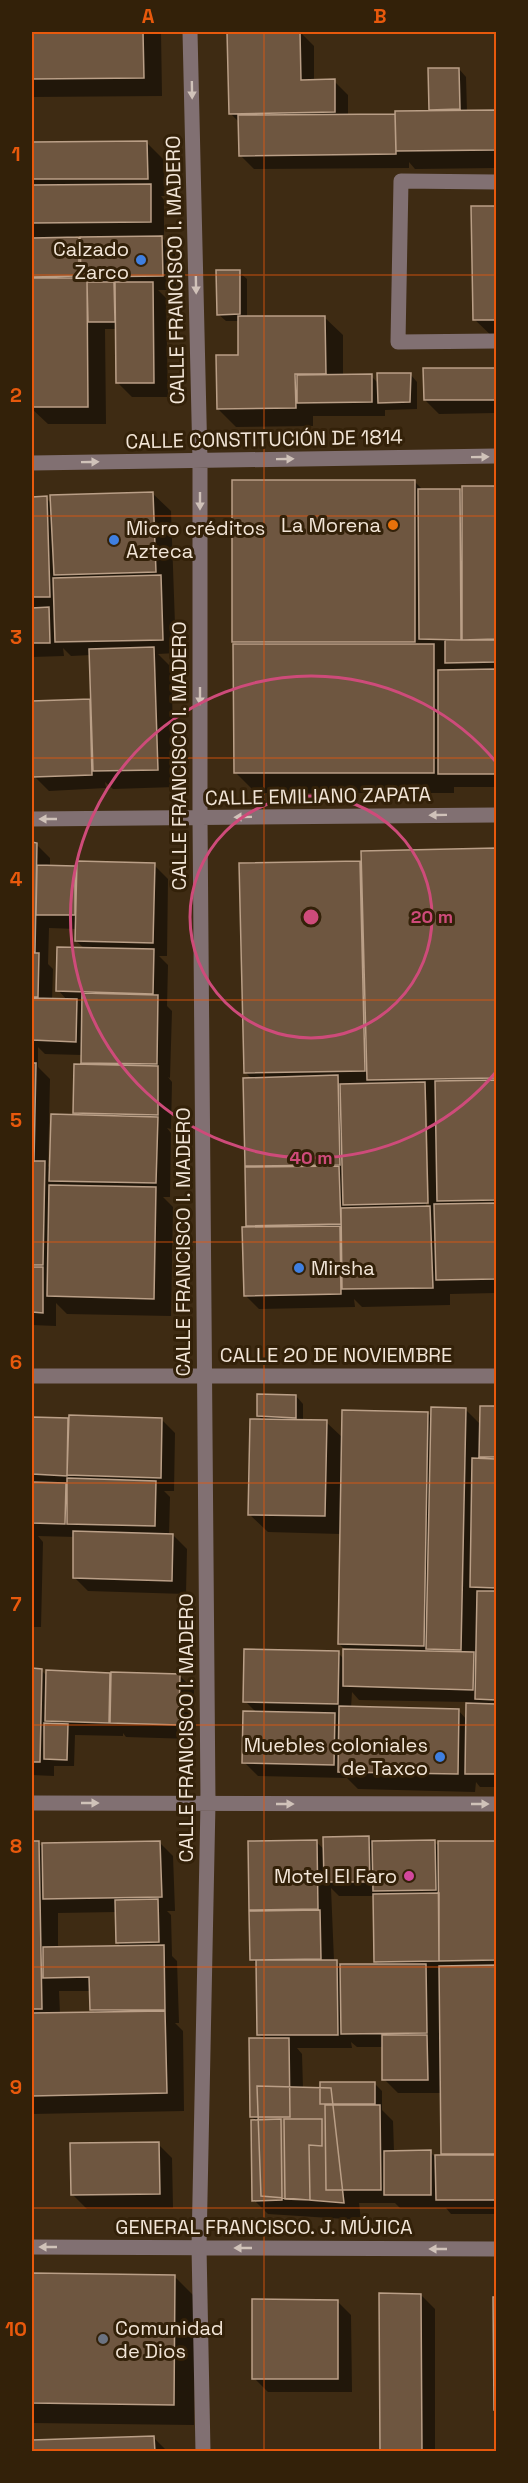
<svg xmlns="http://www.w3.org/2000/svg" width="528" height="2483" font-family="'Space Grotesk',sans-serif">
	<rect width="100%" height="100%" fill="#3e2b13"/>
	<path fill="#0007" fill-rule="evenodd" d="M32 32H161L162 96 32 97Z
		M300 32 314 46V81H334L348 95V116H394L397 118 433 112 430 109 459 69 466 77 467 112H496V168L415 169 409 162V168L254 169 240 155 239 122 230 113 228 33Z
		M146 142 164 160 165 196H161L164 200V235H159L175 251 176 290H158L166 298 168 397H132L118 383 117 329H105L106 424H48L32 409V143ZM75 236H82V242Z
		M473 207H496V340L474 319Z
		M239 272 247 279V318L324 317 343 335V376H371L379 384 410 374 417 382V409L385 410V416H313V426L236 427 218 409 239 357V321H226L218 314Z
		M495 369 496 413 439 414 425 400Z
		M414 481 423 490H460L463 494V487H496V787H454V793H256L235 772 238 645 234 641Z
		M152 493 171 511 176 653 158 654 171 667 175 787 113 789 105 782 106 788 49 791 35 777 32 702 89 700 92 704 91 655 71 656 63 648 64 656 32 657V498H46L52 504Z
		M32 844H36L50 858V866L154 865 168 879 167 956H159L168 965 167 1006 172 1011 170 1078 168 1077 172 1082 171 1129 167 1128 171 1133 170 1197H163L173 1207 171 1316 67 1314 56 1303V1326L32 1325ZM49 928 77 929 76 941 85 949 58 990 68 1001 52 1000 53 969 48 964ZM38 1047 45 1054 82 1055V1062L86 1066 74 1112 79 1116 51 1169 48 1166 50 1079 38 1067Z
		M496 850V1293L450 1294V1305L362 1307 354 1299 355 1307 259 1309 245 1295 251 1229 248 1225 250 1169 247 1166 252 1079 246 1073 359 862 363 866V852ZM424 1100H427L429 1211H426Z
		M296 1396 303 1404V1421L326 1422 343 1438 428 1413 432 1417 465 1409 481 1425 482 1407 496 1408V1787H480L476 1782 475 1792 358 1789 347 1778 258 1776 244 1762 256 1712 245 1701 338 1653 345 1660V1649L339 1644 341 1534 268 1532 249 1514 263 1420 258 1416ZM352 1692 359 1700 467 1702V1720L458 1710 351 1708Z
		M32 1418 161 1419 175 1433 174 1491H164L170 1497 169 1535H173L187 1549 186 1594 88 1591 74 1577 75 1537 38 1536 43 1542 41 1627H32Z
		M32 1670H41L47 1676 109 1674 113 1678 180 1676 194 1690 193 1739 126 1737 123 1733V1736L75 1735 74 1766H54V1776L32 1775Z
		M369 1838 373 1842H434L439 1846V1843L496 1842V2214H451L446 2208H400L395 2203H359L361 2220 268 2214 254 2200 256 2121 252 2117 264 2040 259 2035 258 1966 252 1959 249 1842H316L325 1850ZM331 1888 339 1896H374L376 1961 380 1966H341L334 1961ZM351 2042 357 2047H384V2079L398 2093H442V2153L446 2157H435L430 2152H394L393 2121 382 2110V2091L375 2084 321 2089H303L302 2054 297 2048H352Z
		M159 1842 173 1856 175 1911H167L171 1915 172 1956 177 1961 179 2023H175L183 2031 184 2111 32 2114V1843H38L44 1848ZM116 1912 117 1942 122 1947 58 1948V1913ZM59 1991H91L92 2010 96 2013 60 2014Z
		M158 2144 172 2158 173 2208 87 2209 73 2195Z
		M32 2274 174 2276 195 2297 194 2425 32 2423Z
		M421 2295 435 2309V2452H381Z
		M495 2298H496V2410L495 2409Z
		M337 2301 351 2315 352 2392H268L254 2378Z
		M154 2438 168 2452H32V2442Z"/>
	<path fill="#6e5640" stroke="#ba9f87" stroke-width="1.5" d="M32 32H143L144 78 32 79Z
		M227 32H300L301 80 335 79V112L229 114Z
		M428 68H459L460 109 429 110Z
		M496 110V150L396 151 395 111Z
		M395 114 396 154 239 156 238 115Z
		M147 141 148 179H32V142Z
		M151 184V222L32 223V185Z
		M471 206H496V320H473Z
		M162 236 163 276 81 277 80 237Z
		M79 237V276L32 277V238Z
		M216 270H240V314L217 315Z
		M32 278H87L88 407H32Z
		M87 282H114L115 322H88Z
		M115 282H153L154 383H116Z
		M238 316H325L326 374H295L296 408 217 409 216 355H238Z
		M423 368H495L496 400H424Z
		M377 373H411L410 402 378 403Z
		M372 374V402L297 403V375Z
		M232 480H415V642H232Z
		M462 486H496V639L462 640Z
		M418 489H460L461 640 419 639Z
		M153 492 156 572 54 575 50 495Z
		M47 496 50 597H32V497Z
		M161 575 163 640 55 642 53 578Z
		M49 607 50 643H32V608Z
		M445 640H496V662L445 663Z
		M233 644H434V773H234Z
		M154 647 158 770 93 771 89 649Z
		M496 669V774H438V670Z
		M90 699 92 775 33 777 32 701Z
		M32 842 37 843 35 952H32Z
		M496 848V1078L367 1080 361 851Z
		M77 861 155 863 153 943 75 941Z
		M360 861 365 1071 244 1073 239 863Z
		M37 865 75 866V915H36Z
		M57 947 154 949 153 994 56 991Z
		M32 953H39L38 997H32Z
		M82 993 158 995 157 1064 81 1063Z
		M32 998 77 999 76 1042 32 1040Z
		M32 1063H36L34 1161 32 1160Z
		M74 1064 158 1066V1115L73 1113Z
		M338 1075 340 1165 245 1166 243 1078Z
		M496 1080V1200L437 1201 435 1081Z
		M425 1082 428 1203 343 1205 340 1084Z
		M51 1114 158 1117 156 1183 49 1181Z
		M32 1161H45L43 1265H32Z
		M339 1166 341 1224 246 1226 245 1167Z
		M49 1185 156 1187 154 1299 47 1296Z
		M496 1203V1279L436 1280 434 1204Z
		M430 1206 433 1288 342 1289 341 1208Z
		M340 1226 341 1294 244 1296 242 1227Z
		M32 1267H43V1313L32 1312Z
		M257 1394 296 1395V1418L257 1416Z
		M480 1406H496V1457H479Z
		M431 1407 466 1408 461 1650 426 1649Z
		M342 1410 428 1412 424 1646 338 1644Z
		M69 1415 162 1418 161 1478 67 1475Z
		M32 1417 68 1418 67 1476 32 1474Z
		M250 1419 327 1420 325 1516 248 1515Z
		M472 1458 496 1459V1588L470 1587Z
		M67 1478 156 1481 155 1526 67 1524Z
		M32 1482 66 1483 65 1524 32 1523Z
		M73 1531 173 1534 172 1581 73 1578Z
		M477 1591H496V1700L475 1699Z
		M244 1649 339 1651 338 1704 243 1702Z
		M343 1649 474 1652 473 1690 343 1686Z
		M32 1668 42 1669 40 1762H32Z
		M46 1670 110 1673 109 1723 45 1721Z
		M111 1672 180 1674 179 1725 110 1723Z
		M466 1703 496 1704V1774H465Z
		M339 1706 459 1709 458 1774 338 1772Z
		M243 1711 335 1713 334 1765 242 1763Z
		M44 1723 68 1724 67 1760 44 1759Z
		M369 1836 370 1882H324L323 1837Z
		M317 1840 318 1909 249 1910 248 1841Z
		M435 1840 436 1890 373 1891 372 1841Z
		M32 1841H39L42 2009H32Z
		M160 1841 162 1897 43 1899 42 1843Z
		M438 1841H496V1960L439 1961Z
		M439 1893V1961L374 1962 373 1894Z
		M158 1899 159 1942 116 1943 115 1900Z
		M320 1910 321 1959 250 1960 249 1911Z
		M164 1945 165 2010H90L89 1977 43 1978V1947Z
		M256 1960H337L338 2035H257Z
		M340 1964H426L427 2033 341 2034Z
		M496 1965V2154H441L439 1966Z
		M165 2011 167 2093 32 2096V2013Z
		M382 2035H427L428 2080H382Z
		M249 2038H289L290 2117H250Z
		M320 2082H375V2104H320Z
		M257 2086 331 2088 344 2203 261 2196Z
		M325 2105H380L381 2190H326Z
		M281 2119 282 2200 252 2201 251 2120Z
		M284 2119H322V2146L309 2145 310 2200 285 2199Z
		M159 2142 160 2194 71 2195 70 2143Z
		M431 2150V2195H384V2151Z
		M435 2155H496V2200H436Z
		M32 2273 175 2275 174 2405 32 2403Z
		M379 2293 421 2294 422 2452H380Z
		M493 2297H496V2410H494Z
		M252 2299 338 2300V2379H252Z
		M154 2436 155 2452H32V2440Z"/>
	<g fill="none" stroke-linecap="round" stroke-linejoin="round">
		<path stroke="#817072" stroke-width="15" d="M190 32 200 461V818L208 1803 199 2247 203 2452
			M496 182 401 181 398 342 496 341
			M32 463 496 456
			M32 819 496 815
			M32 1376H496
			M32 1803 496 1804
			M32 2247 496 2249"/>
	</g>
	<defs><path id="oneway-solid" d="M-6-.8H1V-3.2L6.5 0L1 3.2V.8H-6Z" transform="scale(1.5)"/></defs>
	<g fill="#d0c2b9">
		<use href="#oneway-solid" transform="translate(192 90) rotate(89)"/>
		<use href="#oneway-solid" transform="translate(196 285) rotate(89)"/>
		<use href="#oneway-solid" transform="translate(480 457) rotate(-1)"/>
		<use href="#oneway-solid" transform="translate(285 459) rotate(-1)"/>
		<use href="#oneway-solid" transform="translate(90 462) rotate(-1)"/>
		<use href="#oneway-solid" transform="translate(200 501) rotate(90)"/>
		<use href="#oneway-solid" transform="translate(200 696) rotate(90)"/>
		<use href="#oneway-solid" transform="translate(438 815) rotate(179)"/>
		<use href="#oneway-solid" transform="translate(243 817) rotate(179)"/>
		<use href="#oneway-solid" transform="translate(48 819) rotate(180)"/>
		<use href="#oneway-solid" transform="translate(90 1803)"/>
		<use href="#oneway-solid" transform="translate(285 1804)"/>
		<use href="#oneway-solid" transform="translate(480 1804)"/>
		<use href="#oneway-solid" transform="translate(48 2247) rotate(-180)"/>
		<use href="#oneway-solid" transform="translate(243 2248) rotate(-180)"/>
		<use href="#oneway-solid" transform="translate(438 2249) rotate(-180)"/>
	</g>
	<path fill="none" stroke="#e8590c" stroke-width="1.5" stroke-opacity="0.55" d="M264 32V2452M32 275H496M32 516H496M32 758H496M32 1000H496M32 1242H496M32 1483H496M32 1725H496M32 1967H496M32 2208H496"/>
	<g fill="none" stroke="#ce4b7a" stroke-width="3">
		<circle cx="311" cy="917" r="121"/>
		<path d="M496 1072A241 241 0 1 1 496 762"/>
	</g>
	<g fill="#3f7fe0" stroke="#332109" stroke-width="2">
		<circle cx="141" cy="260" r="6"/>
		<circle cx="114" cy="540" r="6"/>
		<circle cx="299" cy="1268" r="6"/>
		<circle cx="440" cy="1757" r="6"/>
	</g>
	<circle fill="#e8710a" stroke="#332109" stroke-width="2" cx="393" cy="525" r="6"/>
	<circle fill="#d1479c" stroke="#332109" stroke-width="2" cx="409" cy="1876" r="6"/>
	<circle fill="#6b7280" stroke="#332109" stroke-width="2" cx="103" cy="2339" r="6"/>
	<g text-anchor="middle" stroke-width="6" stroke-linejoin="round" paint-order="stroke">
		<g font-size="20" fill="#f2e5d7" stroke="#332109" text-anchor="end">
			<text x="129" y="256">Calzado<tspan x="129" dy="23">Zarco</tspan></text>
			<text x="381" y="532">La Morena</text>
			<text x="126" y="535" text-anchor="start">Micro créditos<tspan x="126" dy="23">Azteca</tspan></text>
			<text x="311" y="1275" text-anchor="start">Mirsha</text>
			<text x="428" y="1752">Muebles coloniales<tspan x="428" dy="23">de Taxco</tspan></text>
			<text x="397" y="1883">Motel El Faro</text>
			<text x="115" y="2335" text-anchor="start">Comunidad<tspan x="115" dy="23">de Dios</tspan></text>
		</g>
		<g font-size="20" fill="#f2e5d7" stroke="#332109">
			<text transform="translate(175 270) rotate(-91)" y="7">CALLE FRANCISCO I. MADERO</text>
			<text transform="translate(264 439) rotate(-1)" y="7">CALLE CONSTITUCIÓN DE 1814</text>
			<text transform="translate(179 756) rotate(-90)" y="7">CALLE FRANCISCO I. MADERO</text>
			<text transform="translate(318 796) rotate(-1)" y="7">CALLE EMILIANO ZAPATA</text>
			<text transform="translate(183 1242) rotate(-90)" y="7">CALLE FRANCISCO I. MADERO</text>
			<text x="336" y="1362">CALLE 20 DE NOVIEMBRE</text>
			<text transform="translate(186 1728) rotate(-90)" y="7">CALLE FRANCISCO I. MADERO</text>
			<text x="264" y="2234">GENERAL FRANCISCO. J. MÚJICA</text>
		</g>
	</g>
	<circle cx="311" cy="917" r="9" fill="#ce4b7a" stroke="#332109" stroke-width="3"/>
	<g font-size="18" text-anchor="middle" font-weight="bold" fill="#ce4b7a" stroke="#332109" stroke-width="6" stroke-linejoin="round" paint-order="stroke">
		<text x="432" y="923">20 m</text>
		<text x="311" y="1164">40 m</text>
	</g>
	<rect width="528" height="2483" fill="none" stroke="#332109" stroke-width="66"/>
	<rect x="33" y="33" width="462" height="2417" fill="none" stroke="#e8590c" stroke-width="2"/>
	<g font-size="20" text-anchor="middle" font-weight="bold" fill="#e8590c">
		<text x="148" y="23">A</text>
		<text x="380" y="23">B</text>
		<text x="16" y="161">1</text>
		<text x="16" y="402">2</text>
		<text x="16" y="644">3</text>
		<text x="16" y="886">4</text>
		<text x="16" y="1127">5</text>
		<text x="16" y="1369">6</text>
		<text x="16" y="1611">7</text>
		<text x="16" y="1853">8</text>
		<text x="16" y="2094">9</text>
		<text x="16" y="2336">10</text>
	</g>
</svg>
